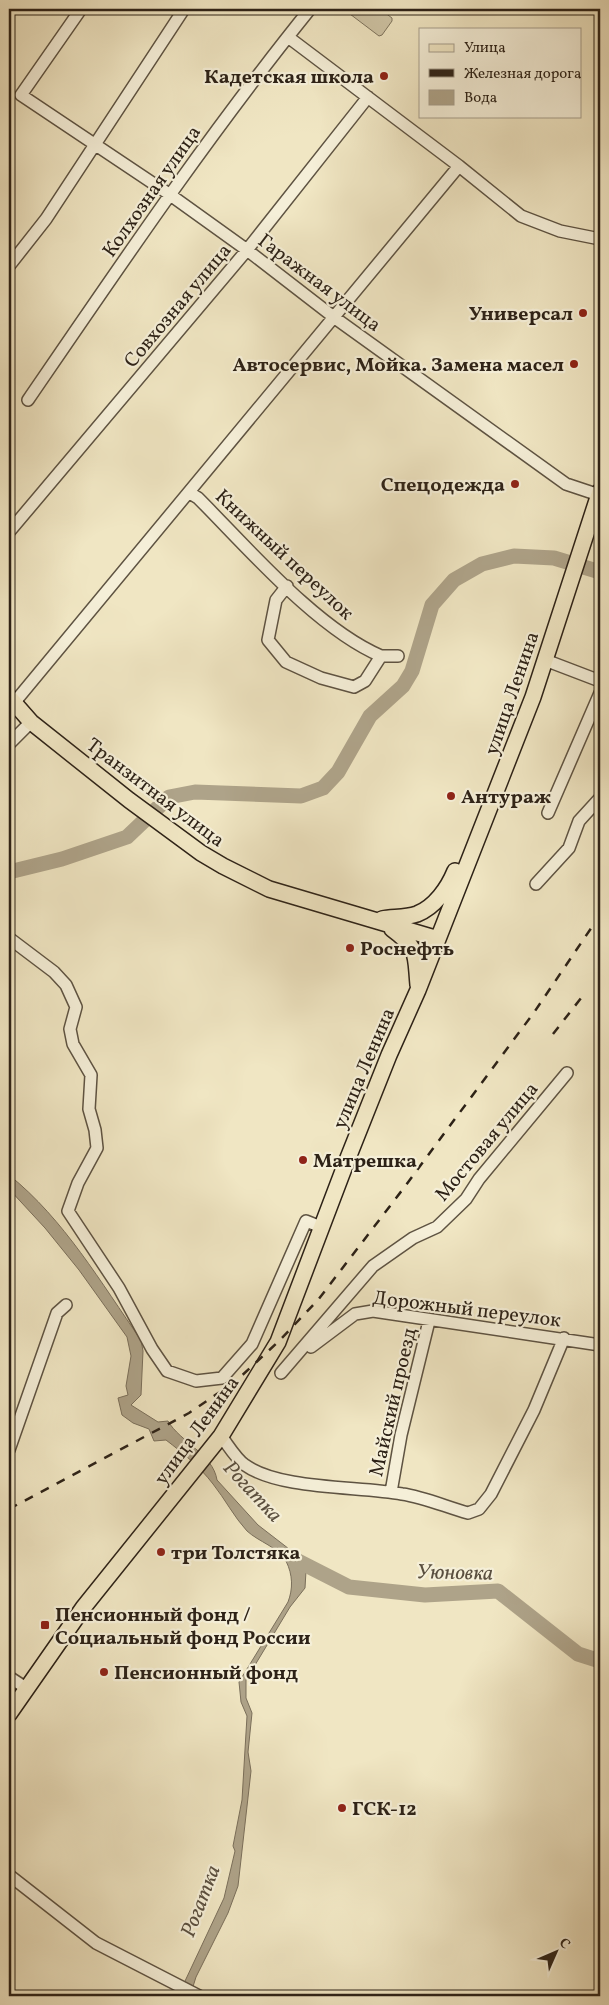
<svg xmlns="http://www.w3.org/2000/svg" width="609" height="2005" font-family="Vollkorn,serif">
	<rect width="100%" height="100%" fill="#f0e6c3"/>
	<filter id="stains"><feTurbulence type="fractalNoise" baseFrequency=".004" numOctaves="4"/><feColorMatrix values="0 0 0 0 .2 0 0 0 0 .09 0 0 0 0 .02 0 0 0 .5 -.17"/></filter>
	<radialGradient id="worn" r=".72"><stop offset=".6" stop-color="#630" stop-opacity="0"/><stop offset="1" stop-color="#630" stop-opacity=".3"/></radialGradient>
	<path fill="#cfc5a6" stroke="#7e745e" d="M346 9H380L392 18V21L382 35 379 36 346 11Z"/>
	<path fill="#aea389" stroke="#7a6f5b" d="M9 1175C64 1219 101 1283 141 1340L143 1351 141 1395 131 1405 158 1422 168 1421C180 1442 213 1454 217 1480L258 1525 302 1559 306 1571 305 1588 290 1607 246 1680V1698L252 1713 248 1752 251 1771 238 1886 228 1913 196 1977 190 1996H178L224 1898 235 1851 233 1846 242 1800 247 1716 241 1702 239 1682 288 1602C293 1589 293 1575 286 1561 278 1547 259 1542 247 1531 234 1517 225 1499 213 1484 200 1467 183 1453 166 1440L154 1441 149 1429 133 1423 122 1415 118 1398 128 1395 126 1386 131 1356 127 1337 79 1270 45 1228 9 1189Z"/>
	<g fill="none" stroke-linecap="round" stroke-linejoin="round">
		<path stroke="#aea389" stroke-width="15" d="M9 872 62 859 127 837 169 797 195 792 301 796 323 788 338 772 370 716 403 686 412 671 432 605 454 580 482 564 514 556 554 558 600 572
			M294 1559 349 1587 425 1595 498 1591 578 1654 600 1661"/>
		<g stroke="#5e5342" stroke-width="14">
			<path id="minor" d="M81 9 21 95 169 194 247 250 335 318 566 484 599 495
				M288 37 459 166 521 216 560 231 600 239
				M9 266 46 219 184 9
				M28 400C119 267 209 134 310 9
				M190 493 198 498C247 547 317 629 381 656
				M9 532 247 250 368 97
				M287 586 276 600 268 640 286 662 321 678 354 687 365 681 381 656H398
				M545 660 600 681
				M14 703 459 166
				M9 744 31 722
				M548 813 600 693
				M536 884 569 848 579 821 600 798
				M9 938 54 972 66 985 76 1007 70 1029 73 1044 91 1075 89 1109 95 1130 97 1148 78 1183 68 1211 119 1288 152 1349 167 1371 196 1381 222 1378 252 1344 306 1221 321 1227
				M311 1347 355 1314 373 1311 600 1345
				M281 1373 373 1266 413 1238 437 1227 466 1199 479 1179 567 1073
				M221 1436C228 1445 236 1459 245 1465 280 1490 359 1486 402 1494 424 1497 446 1507 468 1513L479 1509 491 1494 534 1410 564 1338
				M9 1450 57 1313 66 1305
				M391 1492 401 1435 429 1321
				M9 1677 26 1688
				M9 1875 96 1943 199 1996"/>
		</g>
		<g stroke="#2d2217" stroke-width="18">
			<path id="major" d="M9 697 31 722 129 800 201 853 223 866 269 889 438 939
				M382 919C393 917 406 918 417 914 435 907 448 888 455 871
				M392 929C419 949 415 953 418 985
				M9 1714 83 1608 221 1436 278 1342 346 1163 389 1055 418 990 533 697 600 491"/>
		</g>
		<use href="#minor" stroke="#f5efd8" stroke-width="11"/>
		<use href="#major" stroke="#f0e6c3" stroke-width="15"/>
		<path stroke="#2d2217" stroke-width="2.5" stroke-dasharray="9 9" stroke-linecap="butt" d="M553 1034 585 993
			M9 1509 189 1413 236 1381 278 1342 318 1300 403 1189 535 1011 600 915"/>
	</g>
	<g fill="#8f2418" stroke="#f5efd8" stroke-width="2">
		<circle cx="384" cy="76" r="5"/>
		<circle cx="583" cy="313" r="5"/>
		<circle cx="574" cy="364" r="5"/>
		<circle cx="515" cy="484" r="5"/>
		<circle cx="451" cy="796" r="5"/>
		<circle cx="350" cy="948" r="5"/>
		<circle cx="303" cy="1160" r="5"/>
		<circle cx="161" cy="1552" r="5"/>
		<rect x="40" y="1620" width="10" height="10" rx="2.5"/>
		<circle cx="104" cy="1672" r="5"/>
		<circle cx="342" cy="1808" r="5"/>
	</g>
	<g text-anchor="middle" stroke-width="4.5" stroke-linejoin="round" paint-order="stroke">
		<g font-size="20" font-weight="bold" fill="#2d2217" stroke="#f5efd8" text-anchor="start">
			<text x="374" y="83" text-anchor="end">Кадетская школа</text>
			<text x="573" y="320" text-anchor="end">Универсал</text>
			<text x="564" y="371" text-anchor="end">Автосервис, Мойка. Замена масел</text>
			<text x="505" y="491" text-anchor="end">Спецодежда</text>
			<text x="461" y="803">Антураж</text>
			<text x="360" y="955">Роснефть</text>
			<text x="313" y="1167">Матрешка</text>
			<text x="171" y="1559">три Толстяка</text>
			<text x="55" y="1621">Пенсионный фонд /<tspan x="55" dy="23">Социальный фонд России</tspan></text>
			<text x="114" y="1679">Пенсионный фонд</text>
			<text x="352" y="1815">ГСК-12</text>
		</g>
		<g font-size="20" fill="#2d2217" stroke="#f5efd8">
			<text transform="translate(151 191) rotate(-55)" y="7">Колхозная улица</text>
			<text transform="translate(320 282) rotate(37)" y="7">Гаражная улица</text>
			<text transform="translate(177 305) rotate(-50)" y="7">Совхозная улица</text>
			<text transform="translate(285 554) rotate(43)" y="7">Книжный переулок</text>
			<text transform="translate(511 693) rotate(-71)" y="7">улица Ленина</text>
			<text transform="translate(156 792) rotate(37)" y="7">Транзитная улица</text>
			<text transform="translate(363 1068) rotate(-67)" y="7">улица Ленина</text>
			<text transform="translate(486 1141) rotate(-50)" y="7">Мостовая улица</text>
			<text transform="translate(467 1308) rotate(7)" y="7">Дорожный переулок</text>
			<text transform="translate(392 1402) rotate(-77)" y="7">Майский проезд</text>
			<text transform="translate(196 1430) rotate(-54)" y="7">улица Ленина</text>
		</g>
		<g font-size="21" font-style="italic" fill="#5a4f3f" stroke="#f5efd8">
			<text transform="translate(253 1491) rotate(47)" y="7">Рогатка</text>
			<text transform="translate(455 1572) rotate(1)" y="7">Уюновка</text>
			<text transform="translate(200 1901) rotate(-69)" y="7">Рогатка</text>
		</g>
	</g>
	<rect width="609" height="2005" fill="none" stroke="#f0e6c3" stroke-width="30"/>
	<rect x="10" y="10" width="589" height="1985" fill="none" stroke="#2d2217" stroke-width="2.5"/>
	<rect x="15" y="15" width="579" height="1975" fill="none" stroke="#2d2217"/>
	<rect x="419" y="28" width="162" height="90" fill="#f5efd8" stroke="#a59d8b"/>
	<rect x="429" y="44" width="25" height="8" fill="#f0e6c3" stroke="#a59d8b"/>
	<text x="464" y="52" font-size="15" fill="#2d2217">Улица</text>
	<rect x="429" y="69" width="25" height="8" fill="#2d2217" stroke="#a59d8b"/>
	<text x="464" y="78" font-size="15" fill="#2d2217">Железная дорога</text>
	<rect x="429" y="90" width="25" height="15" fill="#aea389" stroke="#a59d8b"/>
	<text x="464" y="102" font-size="15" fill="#2d2217">Вода</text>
	<g transform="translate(556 1952) rotate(45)" stroke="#f5efd8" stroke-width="4" paint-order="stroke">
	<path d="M0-4L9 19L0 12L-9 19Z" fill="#2d2217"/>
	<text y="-8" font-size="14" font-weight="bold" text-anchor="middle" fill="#2d2217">С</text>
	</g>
	<rect width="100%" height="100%" filter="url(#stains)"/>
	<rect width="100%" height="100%" fill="url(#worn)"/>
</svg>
